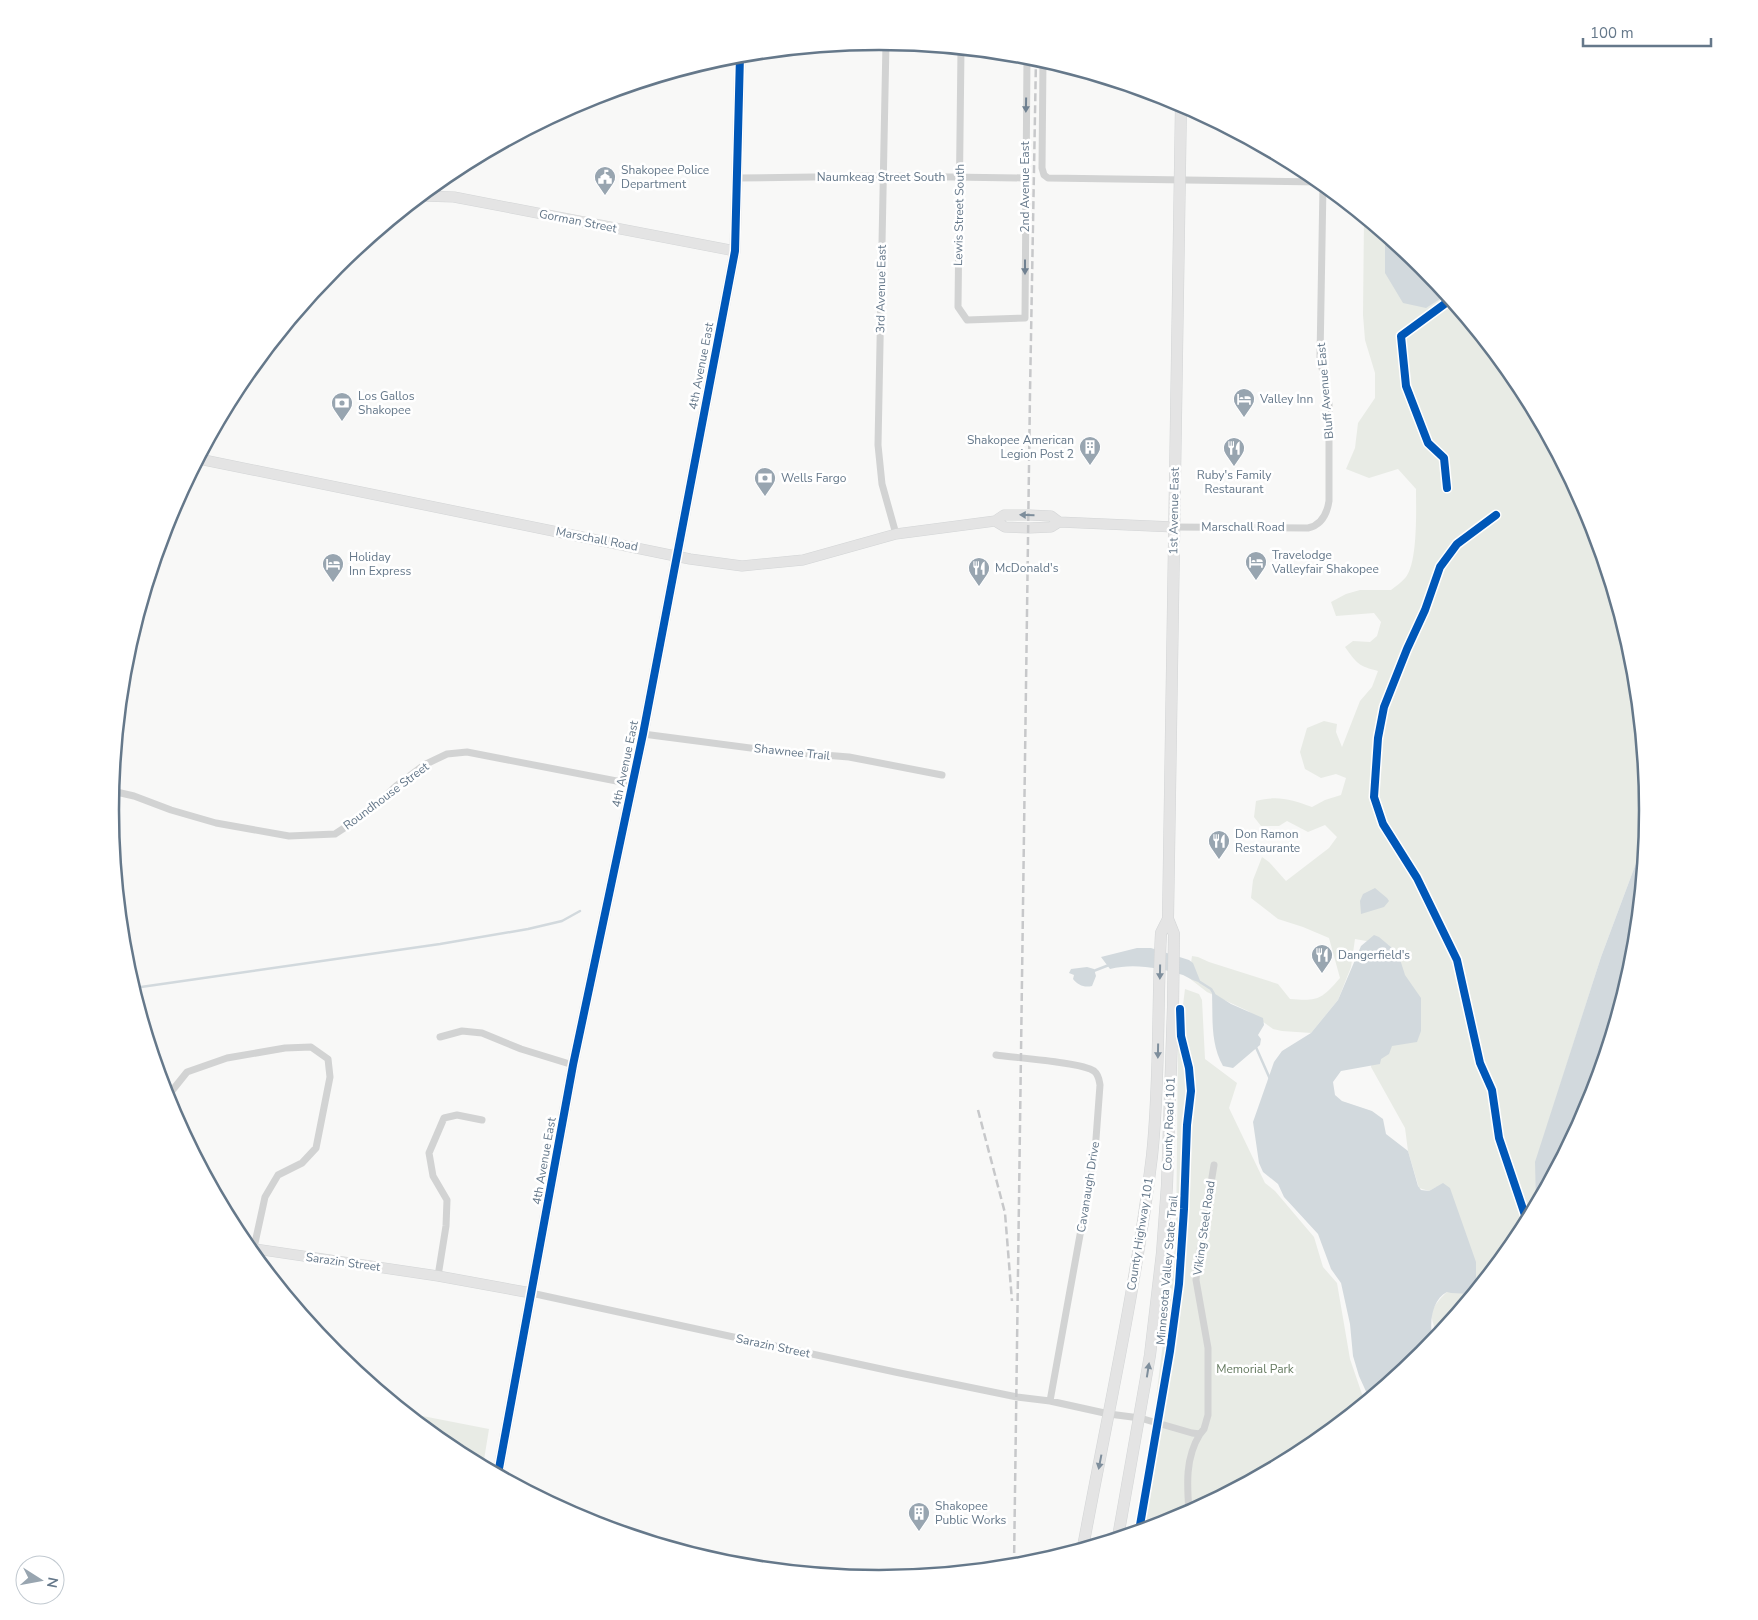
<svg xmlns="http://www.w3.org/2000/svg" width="1758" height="1620" font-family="'Nunito Sans',sans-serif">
	<rect width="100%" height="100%" fill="#f8f8f7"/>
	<path fill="#e8ebe5" d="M1364 218 1423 267 1518 383 1589 516 1633 660 1648 810 1645 839 1601 957 1537 1158V1202L1518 1237 1434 1339 1432 1335C1437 1324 1431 1324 1432 1315 1432 1306 1441 1298 1447 1292L1436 1187 1429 1191 1419 1188 1408 1151 1405 1128 1371 1067 1389 945 1355 939 1351 967 1338 1000 1311 1033 1282 1031 1273 1029 1248 1011 1207 992 1189 978 1192 956 1198 957 1209 962 1278 984 1290 999C1318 1001 1321 1000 1340 978L1329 938 1303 927 1278 919 1251 898 1253 880 1262 857 1269 862 1286 881 1329 848 1337 837 1325 825 1308 832 1287 821 1279 826H1261L1254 817 1256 801C1278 795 1292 800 1312 807L1325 800 1341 795 1346 778 1336 774 1321 778 1305 769 1300 752 1307 728 1324 721 1337 724 1336 732 1342 747 1360 701 1372 687 1378 671C1359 666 1357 664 1345 647L1353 641 1370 642 1377 636 1381 622 1374 613 1336 616 1331 602 1346 594 1360 590H1391C1396 586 1402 582 1406 577 1418 561 1416 509 1416 489L1398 469 1369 478 1346 469 1355 448 1358 423 1375 398V373L1365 340 1363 315Z
		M1185 989 1199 994 1202 1000 1205 1059 1237 1083 1229 1108 1265 1183 1275 1191 1314 1237 1323 1267 1337 1283 1350 1359 1363 1397V1403L1306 1449 1173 1520 1135 1532 1151 1438 1176 1240 1178 1045Z
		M407 1413 489 1429 483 1466 452 1449Z"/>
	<path fill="#d2d9dd" d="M1385 236 1423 267 1442 290 1440 299 1426 308 1403 303 1385 273Z
		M1645 839 1633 960 1589 1104 1536 1203 1535 1162 1601 957Z
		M1375 888 1387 898 1389 901 1384 907 1361 914 1360 901 1363 894Z
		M1374 935 1379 937 1398 953 1405 975 1421 998V1031L1417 1042 1392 1046 1389 1054 1381 1059 1380 1064 1341 1071 1333 1082 1335 1095 1342 1101 1372 1111 1383 1119 1386 1134 1408 1151 1418 1186 1421 1190 1429 1191 1443 1183 1450 1188 1476 1262V1283L1472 1294 1451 1293 1447 1292C1431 1300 1429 1325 1433 1340L1422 1354 1369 1398 1359 1376 1353 1356 1350 1324 1341 1283 1331 1269 1318 1234 1284 1197 1278 1184 1263 1172 1259 1163 1253 1122 1274 1062 1282 1051 1311 1033 1338 1000 1361 946Z
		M1137 948H1151L1189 960 1193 963 1201 983C1194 981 1189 978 1183 975 1159 968 1134 963 1110 969L1101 957Z
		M1087 967 1094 969 1096 976 1092 986C1084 988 1078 985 1073 979L1074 975 1069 973 1071 969Z
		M1212 992 1231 1004 1263 1018 1264 1025 1258 1035 1261 1039 1260 1045 1233 1068 1223 1066C1210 1043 1213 1017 1212 992Z"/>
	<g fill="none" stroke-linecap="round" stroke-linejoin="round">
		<path stroke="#d2d9dd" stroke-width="2.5" d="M1091 972 1109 965
			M1200 982 1211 989 1214 994
			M134 988 440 944 528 929 562 921 580 911
			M1255 1045 1270 1079"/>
		<g stroke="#d3d5d6" stroke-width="11">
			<path id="secondary" d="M422 196 454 197 735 251
				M199 459 690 559 742 566 803 560 896 534 995 521 1004 515H1030L1051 516 1059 522 1174 527
				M995 521 1005 527 1029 528 1051 527 1059 522
				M249 1248 438 1276 531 1293
				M498 1474 573 1065 643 734 735 251 740 55"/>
		</g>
		<g stroke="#d3d5d6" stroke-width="12">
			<path id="primary" d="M1118 1537 1150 1355 1162 1253 1167 1185 1173 1007 1174 934 1168 919 1181 104
				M1083 1547C1107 1417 1136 1288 1152 1156 1160 1082 1157 1008 1161 933L1168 919"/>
		</g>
		<path stroke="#d2d3d3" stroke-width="7" d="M886 42 878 445 882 484 896 534
			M961 49 958 307 967 320 1025 318 1027 56
			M1043 60 1042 168 1044 175 1048 178 1320 182
			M738 178 883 176 1025 178
			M1174 527 1308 528C1322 525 1327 514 1329 501V403L1320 358 1323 185
			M643 734 774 751 849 757 942 775
			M112 791 134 796 171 810 216 823 289 836 335 834 367 813 396 786 424 765 447 754 467 752 632 784
			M440 1037 462 1031 482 1033 521 1049 573 1065
			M996 1055C1016 1058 1081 1062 1094 1071 1099 1075 1099 1080 1100 1085L1095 1152 1050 1401
			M167 1097 187 1072 227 1058 285 1048 311 1047 328 1059 330 1077 316 1148 302 1163 278 1175 265 1197 253 1252
			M438 1276 446 1226 447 1200 433 1176 429 1153 444 1118 457 1115 482 1120
			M531 1293 895 1372 1017 1397 1050 1401 1109 1414 1140 1418 1192 1433 1200 1434 1204 1429 1208 1415V1348L1196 1280 1197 1268 1214 1165
			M1189 1512C1187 1485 1185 1458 1200 1434"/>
		<use href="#secondary" stroke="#e4e4e4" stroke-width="10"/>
		<use href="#primary" stroke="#e4e4e4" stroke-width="11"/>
		<path stroke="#c7c8ca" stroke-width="2.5" stroke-dasharray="8 4" stroke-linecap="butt" d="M978 1110 1005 1213 1012 1301
			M1014 1565 1030 393 1036 58"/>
		<g stroke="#fff" stroke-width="11">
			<path id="cycleway" d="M1447 488 1444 458 1428 443 1406 386 1401 336 1446 303 1447 296
				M1496 515 1457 544 1440 567 1425 610 1407 649 1384 707 1378 738 1374 797 1383 824 1417 878 1457 960 1480 1063 1492 1090 1499 1138 1527 1221
				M498 1474 573 1065 643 734 735 251 740 55
				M1139 1531 1170 1351 1179 1284 1184 1209 1187 1125 1191 1091 1189 1068 1181 1036 1180 1009"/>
		</g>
		<use href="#cycleway" stroke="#0057b8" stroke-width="8"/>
	</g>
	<defs><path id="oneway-solid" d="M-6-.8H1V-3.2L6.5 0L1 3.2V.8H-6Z" transform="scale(1.25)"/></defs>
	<g fill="#708191">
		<use href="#oneway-solid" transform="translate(1026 105) rotate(91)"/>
		<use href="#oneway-solid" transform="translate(1025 267) rotate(90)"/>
	</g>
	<g fill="#7e8e9c">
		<use href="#oneway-solid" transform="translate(1027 515) rotate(-179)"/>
		<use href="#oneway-solid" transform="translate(1160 972) rotate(91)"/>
		<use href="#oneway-solid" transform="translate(1158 1051) rotate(91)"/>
		<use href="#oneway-solid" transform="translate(1148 1370) rotate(-81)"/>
		<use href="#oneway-solid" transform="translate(1100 1462) rotate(101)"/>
	</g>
	<defs>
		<g id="civic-pin" transform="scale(1.125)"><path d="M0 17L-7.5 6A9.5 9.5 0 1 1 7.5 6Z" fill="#98a5b0" stroke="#fff"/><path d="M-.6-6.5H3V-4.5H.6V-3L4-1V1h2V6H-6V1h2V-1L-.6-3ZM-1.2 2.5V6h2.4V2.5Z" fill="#fff"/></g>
		<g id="hotel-pin" transform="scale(1.125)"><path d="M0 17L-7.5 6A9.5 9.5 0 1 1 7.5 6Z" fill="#98a5b0" stroke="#fff"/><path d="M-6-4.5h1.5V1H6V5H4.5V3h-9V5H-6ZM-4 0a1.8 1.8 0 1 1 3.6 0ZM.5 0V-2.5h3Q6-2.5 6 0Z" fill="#fff"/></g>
		<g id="bank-pin" transform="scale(1.125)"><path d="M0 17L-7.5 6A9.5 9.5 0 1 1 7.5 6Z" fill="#98a5b0" stroke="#fff"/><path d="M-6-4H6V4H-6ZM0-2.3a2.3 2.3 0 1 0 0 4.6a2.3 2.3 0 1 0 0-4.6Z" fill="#fff"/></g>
		<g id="building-pin" transform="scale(1.125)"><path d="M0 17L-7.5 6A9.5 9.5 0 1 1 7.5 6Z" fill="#98a5b0" stroke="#fff"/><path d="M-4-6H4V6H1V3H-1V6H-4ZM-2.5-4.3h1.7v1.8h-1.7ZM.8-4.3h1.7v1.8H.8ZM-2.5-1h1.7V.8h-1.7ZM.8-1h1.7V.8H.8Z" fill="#fff"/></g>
		<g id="restaurant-pin" transform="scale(1.125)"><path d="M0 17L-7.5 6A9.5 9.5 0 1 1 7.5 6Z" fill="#98a5b0" stroke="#fff"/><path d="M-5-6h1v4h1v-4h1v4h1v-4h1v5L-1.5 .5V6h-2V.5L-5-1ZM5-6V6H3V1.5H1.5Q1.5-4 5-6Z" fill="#fff"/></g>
	</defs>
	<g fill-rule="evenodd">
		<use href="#civic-pin" x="605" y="177"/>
		<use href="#hotel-pin" x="1244" y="399"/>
		<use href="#bank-pin" x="342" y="403"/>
		<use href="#building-pin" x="1090" y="447"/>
		<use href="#restaurant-pin" x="1234" y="448"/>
		<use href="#bank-pin" x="765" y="478"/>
		<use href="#hotel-pin" x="1256" y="562"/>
		<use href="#hotel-pin" x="333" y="564"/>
		<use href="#restaurant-pin" x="979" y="568"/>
		<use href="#restaurant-pin" x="1219" y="841"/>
		<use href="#restaurant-pin" x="1322" y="955"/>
		<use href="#building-pin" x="919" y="1513"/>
	</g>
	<g text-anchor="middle" stroke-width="5" stroke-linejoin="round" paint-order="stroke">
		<g font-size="12" fill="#65788a" stroke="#fff" text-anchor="start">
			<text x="621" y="174">Shakopee Police<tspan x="621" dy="14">Department</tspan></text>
			<text x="358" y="400">Los Gallos<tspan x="358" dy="14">Shakopee</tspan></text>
			<text x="1260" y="403">Valley Inn</text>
			<text x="1074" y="444" text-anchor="end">Shakopee American<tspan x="1074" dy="14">Legion Post 2</tspan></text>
			<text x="1234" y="479" text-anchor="middle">Ruby's Family<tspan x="1234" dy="14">Restaurant</tspan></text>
			<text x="781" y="482">Wells Fargo</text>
			<text x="1272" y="559">Travelodge<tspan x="1272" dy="14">Valleyfair Shakopee</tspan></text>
			<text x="349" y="561">Holiday<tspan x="349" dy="14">Inn Express</tspan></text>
			<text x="995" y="572">McDonald's</text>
			<text x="1235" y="838">Don Ramon<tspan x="1235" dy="14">Restaurante</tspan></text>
			<text x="1338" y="959">Dangerfield's</text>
			<text x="935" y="1510">Shakopee<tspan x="935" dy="14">Public Works</tspan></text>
		</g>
		<g font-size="12" fill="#65788a" stroke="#fff">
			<text x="881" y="181">Naumkeag Street South</text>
			<text transform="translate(1025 187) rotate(-90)" y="4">2nd Avenue East</text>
			<text transform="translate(959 215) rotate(-89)" y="4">Lewis Street South</text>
			<text transform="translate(578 221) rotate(11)" y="4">Gorman Street</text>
			<text transform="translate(881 289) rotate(-89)" y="4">3rd Avenue East</text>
			<text transform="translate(701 366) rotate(-79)" y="4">4th Avenue East</text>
			<text transform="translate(1325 391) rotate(-95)" y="4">Bluff Avenue East</text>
			<text transform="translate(1174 511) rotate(-89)" y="4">1st Avenue East</text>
			<text x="1243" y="531">Marschall Road</text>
			<text transform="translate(597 539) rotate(11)" y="4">Marschall Road</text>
			<text transform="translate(792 752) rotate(6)" y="4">Shawnee Trail</text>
			<text transform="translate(625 764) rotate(-78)" y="4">4th Avenue East</text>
			<text transform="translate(386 796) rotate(-37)" y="4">Roundhouse Street</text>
			<text transform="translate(1169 1124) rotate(-88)" y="4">County Road 101</text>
			<text transform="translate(544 1161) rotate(-80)" y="4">4th Avenue East</text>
			<text transform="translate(1088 1187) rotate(-81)" y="4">Cavanaugh Drive</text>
			<text transform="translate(1204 1228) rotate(-82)" y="4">Viking Steel Road</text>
			<text transform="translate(1140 1234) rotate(-81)" y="4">County Highway 101</text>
			<text transform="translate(343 1262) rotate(8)" y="4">Sarazin Street</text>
			<text transform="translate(1167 1270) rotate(-85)" y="4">Minnesota Valley State Trail</text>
			<text transform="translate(773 1346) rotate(12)" y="4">Sarazin Street</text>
		</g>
		<g font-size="12" fill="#657a60" stroke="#fff">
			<text x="1255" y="1373">Memorial Park</text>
		</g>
	</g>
	<path d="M0 0H1758V1620H0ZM119 810a760 760 0 1 1 1520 0a760 760 0 1 1-1520 0Z" fill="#fff" fill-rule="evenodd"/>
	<path fill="none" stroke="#65788a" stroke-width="2.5" d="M119 810a760 760 0 1 1 1520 0a760 760 0 1 1-1520 0Z"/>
	<g transform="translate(40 1580) rotate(101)"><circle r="24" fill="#ffffff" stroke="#c1c9d0"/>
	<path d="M0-4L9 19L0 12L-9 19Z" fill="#98a5b0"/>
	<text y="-8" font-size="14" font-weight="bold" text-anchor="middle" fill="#65788a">N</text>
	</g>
	<path d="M1583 38v8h128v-8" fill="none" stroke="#65788a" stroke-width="2.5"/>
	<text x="1590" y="38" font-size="15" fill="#65788a" stroke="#ffffff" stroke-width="4" paint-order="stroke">100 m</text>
</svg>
